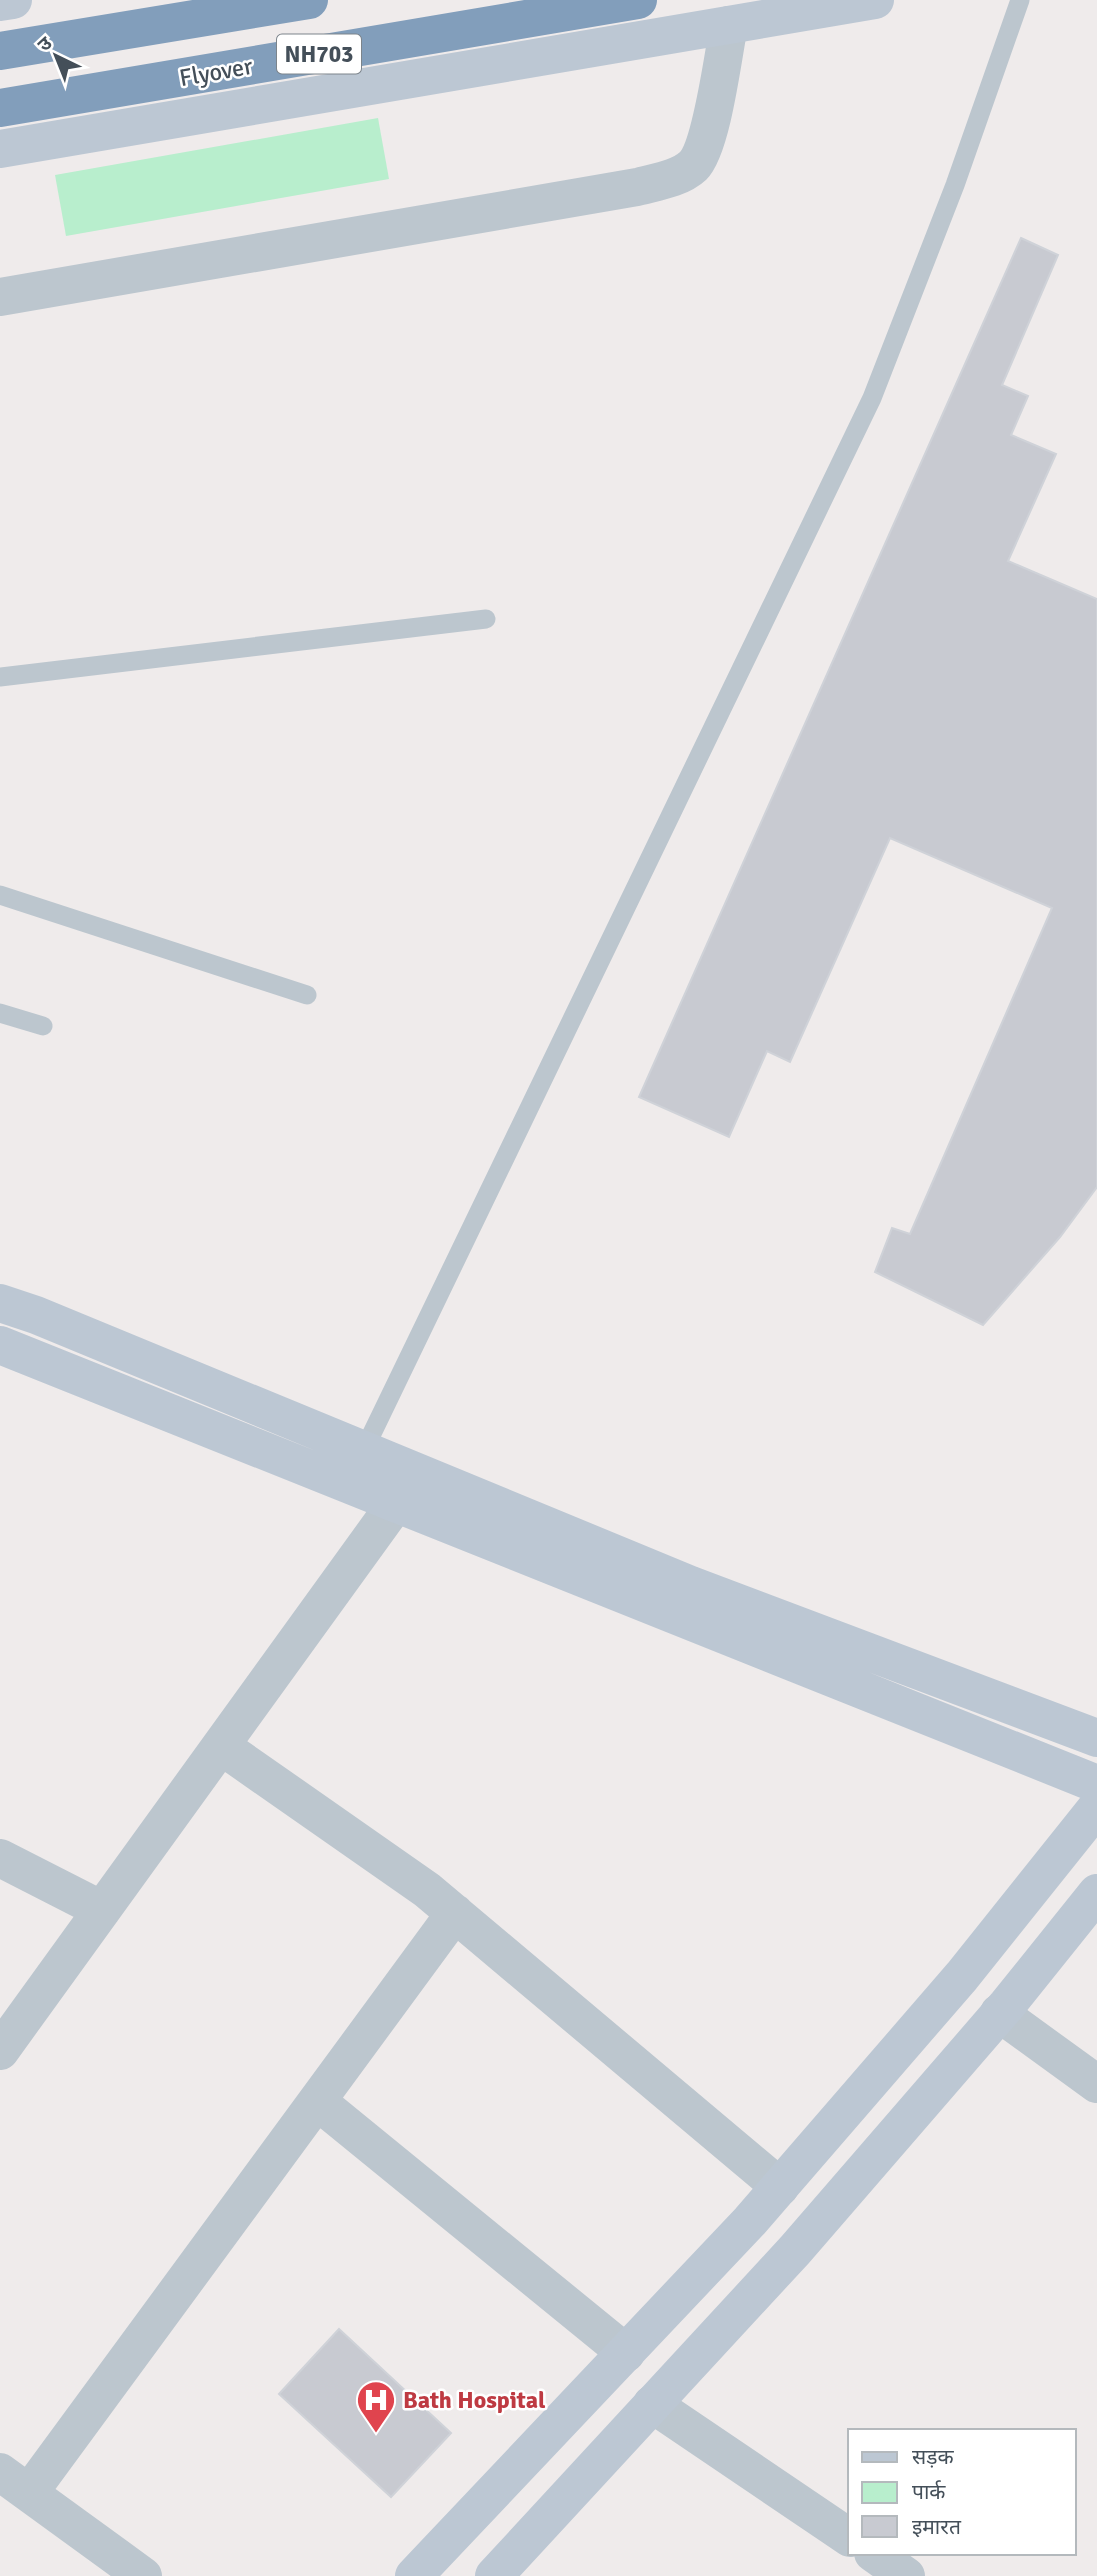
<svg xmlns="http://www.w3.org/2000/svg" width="1097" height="2576" font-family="Signika,'Noto Sans Devanagari',sans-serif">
	<rect width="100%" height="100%" fill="#efebeb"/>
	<path fill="#b8eecd" d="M378 118 389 179 66 236 55 175Z"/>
	<path fill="#c8cad1" stroke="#cfd2d8" stroke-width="2" d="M1021 238 1058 255 1002 385 1028 396 1011 435 1056 454 1008 561 1097 599V1187L1060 1237 983 1325 875 1272 892 1228 910 1234 1052 908 890 838 790 1062 767 1051 729 1137 639 1097Z
		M339 2329 451 2433 391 2497 279 2394Z"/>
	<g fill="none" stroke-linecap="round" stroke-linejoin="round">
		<path stroke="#bcc6ce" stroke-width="19" d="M0 677 486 619
			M0 895 307 995
			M0 1013 43 1026
			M364 1450 872 398 955 185 1020 0"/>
		<path stroke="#bcc6ce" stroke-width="38" d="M0 297 637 187C655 182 679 179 693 166 712 147 723 55 729 25
			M221 1746 427 1890 780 2187
			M0 1858 102 1910
			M999 2013 1097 2084
			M0 2051 415 1477
			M317 2101 626 2353
			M652 2404 850 2538
			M0 2472 143 2576
			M29 2493 455 1913
			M873 2553 906 2576"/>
		<path stroke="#bcc7d3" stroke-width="38" d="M0 2 13 0
			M0 149 875 0
			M0 1303 36 1315 691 1585 1097 1738
			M0 1345 1097 1784
			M414 2576 750 2221 962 1976 1097 1807
			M494 2576 795 2250 1007 2005 1097 1893"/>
		<path stroke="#829ebb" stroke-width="38" d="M0 51 309 0
			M0 108 638 0"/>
	</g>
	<defs>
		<g id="hospital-pin" transform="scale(2.0125)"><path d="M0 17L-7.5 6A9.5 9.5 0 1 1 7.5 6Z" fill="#e0444e" stroke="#fff"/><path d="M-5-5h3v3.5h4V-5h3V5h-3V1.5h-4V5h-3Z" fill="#fff"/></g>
	</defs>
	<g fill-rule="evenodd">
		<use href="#hospital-pin" x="376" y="2400"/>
	</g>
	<g text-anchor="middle" stroke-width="5" stroke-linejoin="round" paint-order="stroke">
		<rect fill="#fff" stroke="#7c848b" stroke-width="2" x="277" y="34.5" width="84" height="39" rx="5"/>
		<g font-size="23" font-weight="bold" fill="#444f59">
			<text x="319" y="62">NH703</text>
		</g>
		<g font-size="24" fill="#444f59" stroke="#fff">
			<text transform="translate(216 72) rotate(-10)" y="8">Flyover</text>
		</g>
		<g font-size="24" font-weight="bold" fill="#be3a42" stroke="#fff" text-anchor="start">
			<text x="403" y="2408">Bath Hospital</text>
		</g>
	</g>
	<rect x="848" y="2429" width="228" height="126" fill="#ffffff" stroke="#b4b9bd" stroke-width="2"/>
	<rect x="862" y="2452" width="35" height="10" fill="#bcc7d3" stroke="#b4b9bd" stroke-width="2"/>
	<text x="912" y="2464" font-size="21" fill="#444f59">सड़क</text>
	<rect x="862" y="2482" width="35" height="21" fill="#b8eecd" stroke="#b4b9bd" stroke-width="2"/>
	<text x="912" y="2499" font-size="21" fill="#444f59">पार्क</text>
	<rect x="862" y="2516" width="35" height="21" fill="#c8cad1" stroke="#b4b9bd" stroke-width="2"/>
	<text x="912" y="2534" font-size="21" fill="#444f59">इमारत</text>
	<g transform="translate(56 56) rotate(317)" stroke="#ffffff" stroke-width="5" paint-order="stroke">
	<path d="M0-5L12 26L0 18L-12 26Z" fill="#444f59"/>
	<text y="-10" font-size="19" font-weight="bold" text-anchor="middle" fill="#444f59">उ</text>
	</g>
</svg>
